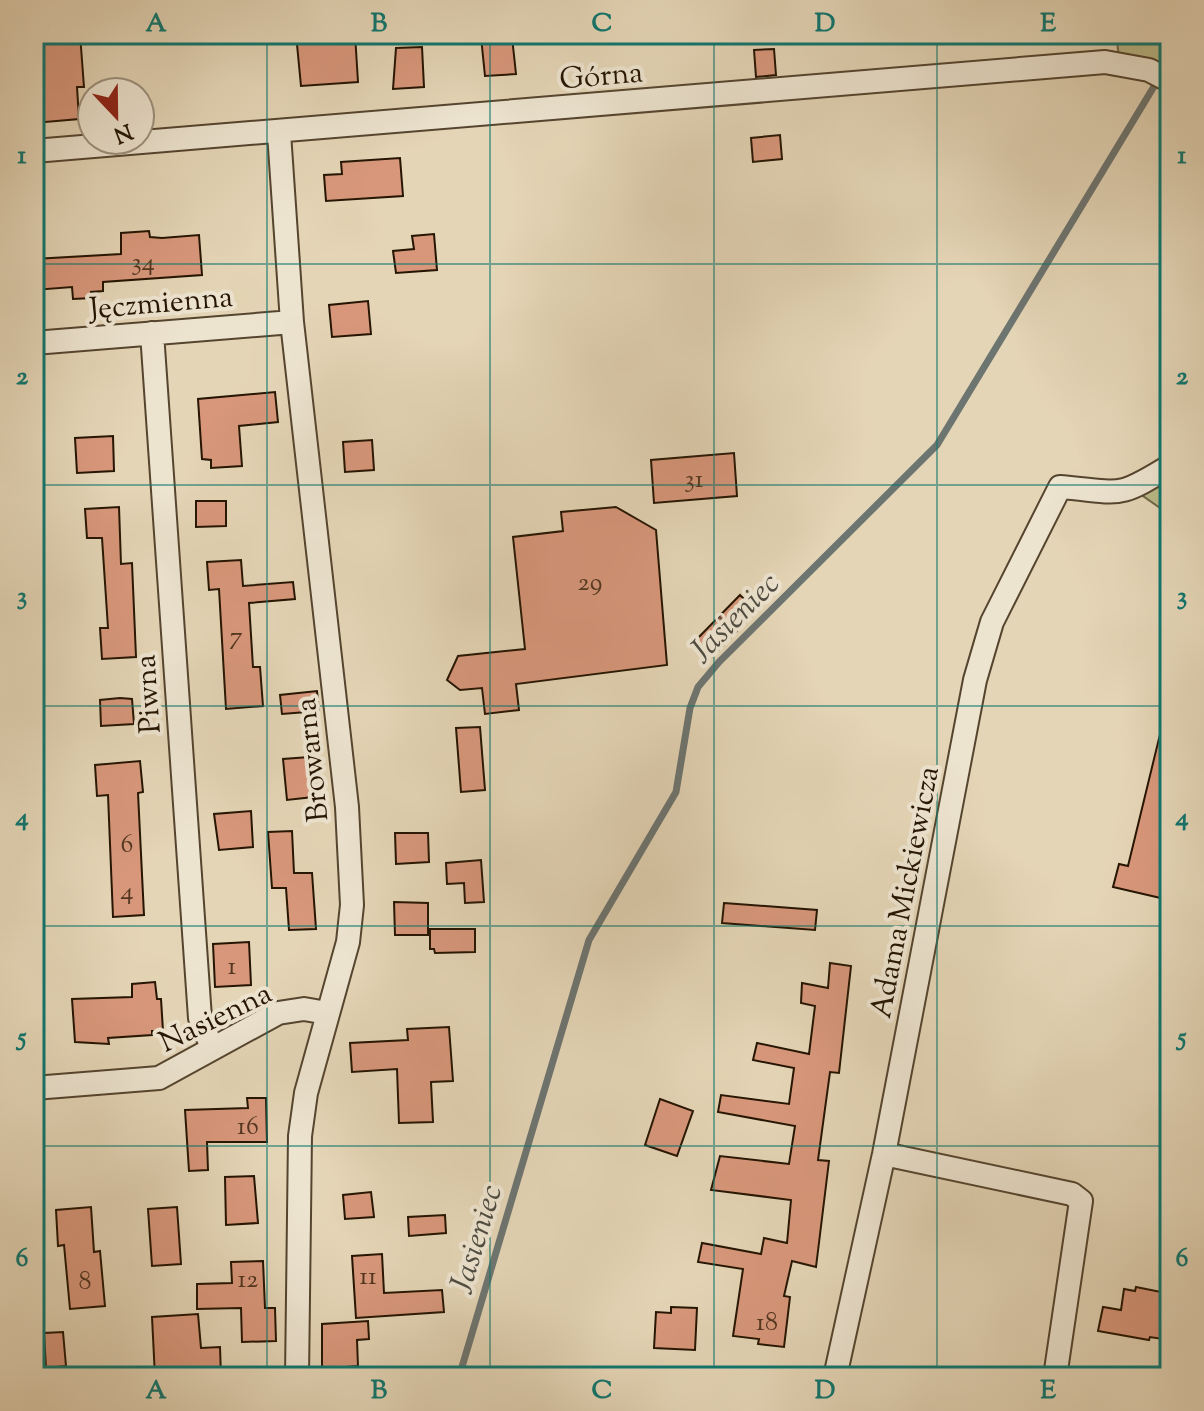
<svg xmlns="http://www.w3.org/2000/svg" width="1204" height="1411" font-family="'Sorts Mill Goudy',serif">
	<rect width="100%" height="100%" fill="#e4d5b6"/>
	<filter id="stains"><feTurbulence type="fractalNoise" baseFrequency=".0025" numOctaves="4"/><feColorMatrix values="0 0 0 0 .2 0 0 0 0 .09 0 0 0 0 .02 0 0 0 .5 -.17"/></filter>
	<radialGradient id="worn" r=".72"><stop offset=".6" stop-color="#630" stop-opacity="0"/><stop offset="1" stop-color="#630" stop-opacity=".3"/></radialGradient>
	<path fill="#bbbb89" stroke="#706846" stroke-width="2" d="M1116 34H1170V64L1119 57Z
		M1170 466V515L1133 489Z"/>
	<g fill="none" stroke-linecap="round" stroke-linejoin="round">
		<path stroke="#6d7571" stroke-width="7" d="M459 1377 589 940 676 792 690 708 698 687 719 662 937 445 1170 60"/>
	</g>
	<path fill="#d8977b" stroke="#251502" stroke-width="2" d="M34 34H80L84 87H77L79 119 34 123Z
		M296 34H355L358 82 301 86Z
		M481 37H512L516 74 485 76Z
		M422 47 424 87 393 89 396 48Z
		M774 49 776 75 756 77 754 50Z
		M780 135 782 159 753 162 751 138Z
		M400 158 403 196 326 201 324 175 342 174 341 162Z
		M149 231 150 237 162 238 199 235 202 275 103 282V291L91 292 92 298 73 299 72 287 34 290V259L121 254V233Z
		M434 234 437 270 396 273 393 251 414 249 412 236Z
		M368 301 371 334 332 337 329 305Z
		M275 392 278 422 239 426 242 466 211 468V460L202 459 198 399Z
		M113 436 114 471 77 473 75 438Z
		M372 440 374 470 345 472 343 442Z
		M734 453 737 496 654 503 651 460Z
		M196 501H226V526L196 527Z
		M119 507 121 564 132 563 136 657 102 659 100 628H108L102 538H87L85 509Z
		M616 507 656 530 667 665 516 684 519 710 485 714 482 688 460 690 447 680 458 656 525 649 513 537 563 531 561 512Z
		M241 560 243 586 293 582 295 599 249 603 253 667H260L263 706 226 709 219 589 209 590 207 562Z
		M740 595 756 611 713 656 696 640Z
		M317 691 319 711 282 714 280 695Z
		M120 698 132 699 134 724 101 726 100 700Z
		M1163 722 1170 723V878L1165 899 1113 887 1119 864 1128 866Z
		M480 727 485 790 461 792 456 728Z
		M309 757 313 797 287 800 283 759Z
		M140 761 143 792 138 793 144 915 113 917 108 795 97 796 95 765Z
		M251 811 253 847 219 850 214 814Z
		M292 831 294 873H312L316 929 289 930 286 888H272L268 832Z
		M395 833H428L429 862 396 864Z
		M481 860 484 902 465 903 464 883 447 884 446 863Z
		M394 902 428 903V935H395Z
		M724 903 817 910 815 930 722 923Z
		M430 929H475V952L435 953 434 949H430Z
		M249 942 251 985 215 987 213 944Z
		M830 963 851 966 839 1073 830 1072 818 1160 829 1161 816 1267 792 1261 784 1296 790 1297 784 1347 758 1344 759 1339 733 1336 743 1269 698 1262 702 1243 761 1254 764 1238 787 1243 791 1200 711 1190 720 1156 789 1164 795 1126 718 1112 721 1095 789 1104 794 1068 753 1060 757 1043 809 1054 815 1006 801 1003 802 983 828 988Z
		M155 982 157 999H161L163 1031H152V1035L108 1038 109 1044 75 1042 72 999 132 997V984Z
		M449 1027 453 1081 431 1082 433 1122 399 1123 397 1069 352 1072 350 1043 408 1040 407 1029Z
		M247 1098H266L267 1142H207L208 1170 189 1171 185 1110 248 1108Z
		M660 1099 693 1111 677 1156 645 1145Z
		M254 1176 258 1223 226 1225 225 1177Z
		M371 1192 374 1217 345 1219 343 1195Z
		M91 1207 94 1252 100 1251 105 1306 70 1309 64 1245 58 1246 56 1210Z
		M177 1207 181 1264 152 1266 148 1209Z
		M445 1215 446 1233 409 1236 408 1217Z
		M382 1254 384 1293 442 1290 444 1312 356 1318 352 1256Z
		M263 1261 265 1308H275L276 1341 242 1342 241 1308 197 1309V1284L232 1283 231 1262Z
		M1136 1287 1161 1292 1160 1296 1170 1298V1340L1150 1337 1149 1340 1098 1331 1103 1307 1121 1310 1124 1289 1135 1291Z
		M671 1307 697 1308 695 1350 654 1348 656 1312 671 1313Z
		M198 1314 201 1348 220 1347 221 1377H155L152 1317Z
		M368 1321 369 1339 357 1340 358 1366 322 1369V1324Z
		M63 1332 66 1366 46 1368 44 1333Z"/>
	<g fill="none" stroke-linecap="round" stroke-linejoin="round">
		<g stroke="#55452f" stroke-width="26">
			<path id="minor" d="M279 133 292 322 347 807 352 905 348 942 306 1093 300 1136 297 1377
				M34 151 1105 62 1149 70 1170 81
				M152 333 200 1018 212 1048
				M34 343 292 322
				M34 1088 159 1078 278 1013 304 1009 327 1013
				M884 1154 1072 1194 1081 1201 1055 1377
				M835 1377 884 1154 975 680 992 622 1060 487C1122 492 1115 500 1170 466"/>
		</g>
		<use href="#minor" stroke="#ede4d0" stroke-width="22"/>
	</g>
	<path fill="none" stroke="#0f766e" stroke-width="2" stroke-opacity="0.55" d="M267 34V1377M490 34V1377M714 34V1377M937 34V1377M34 264H1170M34 485H1170M34 706H1170M34 926H1170M34 1146H1170"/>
	<g text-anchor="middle" stroke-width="8" stroke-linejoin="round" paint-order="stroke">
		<g font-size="26" fill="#523620">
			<text x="143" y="270">34</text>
			<text x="694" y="487">31</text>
			<text x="590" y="590">29</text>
			<text x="236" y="644">7</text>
			<text x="127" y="852">6</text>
			<text x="127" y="899">4</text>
			<text x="232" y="974">1</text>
			<text x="248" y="1134">16</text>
			<text x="368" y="1284">11</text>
			<text x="248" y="1287">12</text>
			<text x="85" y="1289">8</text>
			<text x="767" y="1330">18</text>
		</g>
		<g font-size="30" fill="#251502" stroke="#ede4d0">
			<text transform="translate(601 75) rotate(-5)" y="10">Górna</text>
			<text transform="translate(161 302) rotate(-5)" y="10">Jęczmienna</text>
			<text transform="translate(147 694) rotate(-94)" y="10">Piwna</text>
			<text transform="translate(311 760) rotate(-96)" y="10">Browarna</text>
			<text transform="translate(904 892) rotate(-79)" y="10">Adama Mickiewicza</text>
			<text transform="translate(215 1017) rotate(-26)" y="10">Nasienna</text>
		</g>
		<g font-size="32" font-style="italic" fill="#4f4d43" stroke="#ede4d0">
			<text transform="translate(734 616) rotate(-45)" y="11">Jasieniec</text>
			<text transform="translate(475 1238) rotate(-73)" y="11">Jasieniec</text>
		</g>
	</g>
	<rect width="1204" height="1411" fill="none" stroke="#e4d5b6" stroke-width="88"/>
	<g transform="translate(116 116) rotate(158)"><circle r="38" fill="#ede4d0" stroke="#9d917e" stroke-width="2"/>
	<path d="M0-6L14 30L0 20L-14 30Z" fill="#8f2418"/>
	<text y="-12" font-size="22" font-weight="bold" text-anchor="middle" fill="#251502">N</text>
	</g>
	<rect x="44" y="44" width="1116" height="1323" fill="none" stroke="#0f766e" stroke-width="3"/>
	<g font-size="26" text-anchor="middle" font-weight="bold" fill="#0f766e">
		<text x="156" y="31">A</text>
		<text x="379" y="31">B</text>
		<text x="602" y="31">C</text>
		<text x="825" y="31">D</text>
		<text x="1048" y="31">E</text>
		<text x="22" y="163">1</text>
		<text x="1182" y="163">1</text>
		<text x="22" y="384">2</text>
		<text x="1182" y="384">2</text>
		<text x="22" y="604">3</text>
		<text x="1182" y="604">3</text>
		<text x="22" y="825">4</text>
		<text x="1182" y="825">4</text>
		<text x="22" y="1045">5</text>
		<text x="1182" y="1045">5</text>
		<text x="22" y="1266">6</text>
		<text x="1182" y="1266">6</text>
		<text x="156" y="1398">A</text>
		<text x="379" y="1398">B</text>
		<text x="602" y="1398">C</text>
		<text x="825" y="1398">D</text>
		<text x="1048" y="1398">E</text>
	</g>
	<rect width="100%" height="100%" filter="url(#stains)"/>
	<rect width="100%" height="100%" fill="url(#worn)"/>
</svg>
